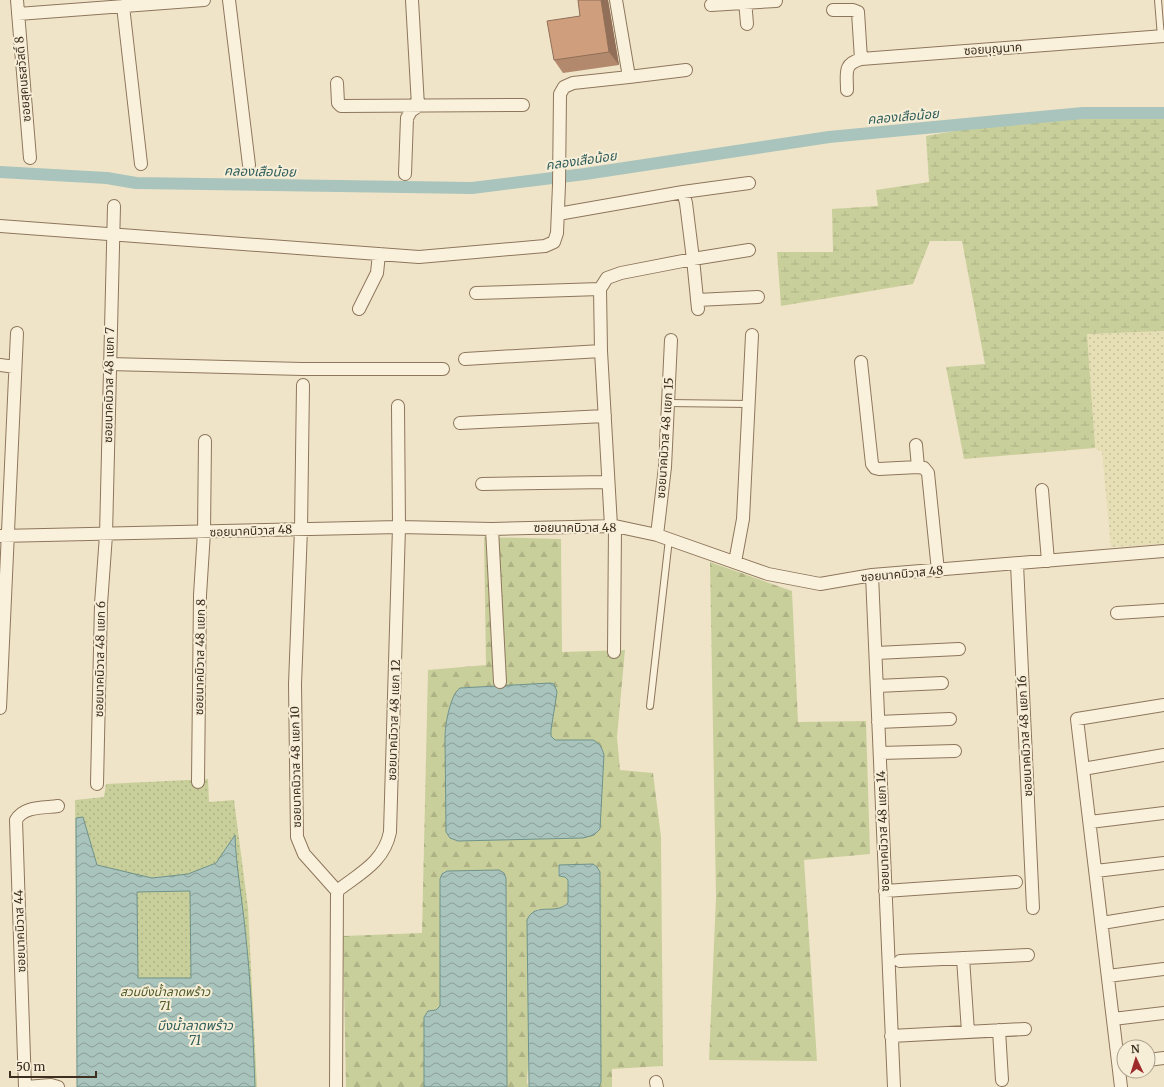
<svg xmlns="http://www.w3.org/2000/svg" width="1164" height="1087" font-family="Merriweather,'Noto Sans Thai',serif">
	<defs>
		<pattern id="farmland-dots" width="8" height="8" patternUnits="userSpaceOnUse"><rect width="8" height="8" fill="#e6deb5"/><path d="M2 2h.1M6 6h.1" fill="none" stroke="#c6bf9b" stroke-width="1.8" stroke-linecap="round"/></pattern>
		<pattern id="forest-firs" width="22" height="20" patternUnits="userSpaceOnUse"><rect width="22" height="20" fill="#c9cf9b"/><path d="M5 1l3.5 6h-7zM16 11l3.5 6h-7z" fill="#aeb285"/></pattern>
		<pattern id="wetland-marsh" width="20" height="14" patternUnits="userSpaceOnUse"><rect width="20" height="14" fill="#c9cf9b"/><path d="M1 5h8M5 5V1M11 12h8M15 12V8" fill="none" stroke="#aeb285"/></pattern>
		<pattern id="park-dots" width="8" height="8" patternUnits="userSpaceOnUse"><rect width="8" height="8" fill="#c9cf9b"/><path d="M2 2h.1M6 6h.1" fill="none" stroke="#aeb285" stroke-width="1.8" stroke-linecap="round"/></pattern>
		<pattern id="water-waves" width="16" height="10" patternUnits="userSpaceOnUse"><rect width="16" height="10" fill="#a9c4bc"/><path d="M0 5q4-4 8 0t8 0" fill="none" stroke="#8ba098"/></pattern>
	</defs>
	<rect width="100%" height="100%" fill="#f0e4c8"/>
	<path fill="url(#farmland-dots)" d="M1164 331V544L1111 547 1102 452 1095 448 1087 334Z"/>
	<path fill="url(#forest-firs)" fill-rule="evenodd" d="M484 537 561 539 562 652 625 650 617 737 620 770 653 773 661 837 663 1066 612 1069V1087H599L601 1082 600 872 559 865 558 874 560 877H565L568 880V903L558 909H537L527 1083 529 1087H507L506 878 440 879V1006L436 1010 428 1011 424 1017V1087H346L343 936 422 933 428 670 486 665ZM550 683 551 736 555 740H593L583 838 458 841 450 838 445 737C445 725 450 695 460 688Z
		M710 562 792 591 798 722 866 721 870 854 804 860 817 1061 709 1060 716 897Z"/>
	<path fill="url(#wetland-marsh)" d="M1083 118 1164 119V331L1087 334 1095 448 964 459 946 367 985 364 962 241H930L913 284 781 306 777 252H833L832 209 878 206 876 190 929 182 926 136 983 126Z"/>
	<path fill="url(#park-dots)" d="M208 779 209 802 234 800 248 908 257 1087H78L75 800 104 797 106 784Z"/>
	<path fill="url(#water-waves)" stroke="#6f938a" fill-rule="evenodd" d="M550 683 554 684 557 692 551 730V736L555 740H593C600 743 602 748 604 755L600 829 594 835 583 838 458 841 450 838 446 832 445 737C445 725 450 695 460 688Z
		M83 817 97 865 152 878 188 874 216 863 235 835C236 867 242 897 245 929 251 981 253 1034 255 1087H77L76 818ZM190 891 191 978H138L137 892Z
		M593 864 597 867 600 872 601 1082 599 1087H529L527 920C535 901 555 916 568 903V880L565 877 559 876V865Z
		M499 870 504 873 506 878 507 1087H424V1017L428 1011 436 1010 440 1006V879L442 874 447 871Z"/>
	<g fill="none" stroke-linecap="round" stroke-linejoin="round">
		<path stroke="#a9c4bc" stroke-width="12" d="M0 172 107 178 136 183 472 188 585 174 829 137 1083 113H1164"/>
		<g stroke="#8d765c" stroke-width="8">
			<path id="lane" d="M1158 0 1161 37
				M668 403 749 404
				M650 706 669 539"/>
		</g>
		<g stroke="#8d765c" stroke-width="14">
			<path id="street" d="M17 0 30 158
				M229 0 249 165
				M412 0 418 106
				M745 0 747 24
				M711 5 776 1
				M123 6 141 164
				M833 10H853L858 12 861 59
				M18 14 204 0
				M629 77 686 70
				M337 83 338 103 341 106 523 105
				M847 90C847 73 843 64 861 59L1164 36
				M405 174 407 118 411 111 418 106
				M558 214 683 192 749 183
				M0 226 419 257 545 246 554 242 557 233 559 185 560 94 564 87 573 83 629 77 616 0
				M476 293 600 289
				M697 300 758 297
				M359 309 377 273 379 254
				M698 309 693 259 749 250
				M465 359 601 351
				M861 362 872 464 875 468 879 469 918 467 924 468 928 473 938 571
				M109 364 302 369H443
				M0 365 15 367
				M303 385 301 529 295 684 297 837 304 854 337 891 336 1087
				M460 423 605 416
				M916 445 918 467
				M482 484 608 482
				M1042 490 1048 561
				M611 526 601 351 600 289 607 278 621 273 693 259 686 203 683 192
				M492 529 500 682
				M657 535 665 467 671 340
				M0 536 399 527 492 529 615 526 657 535 768 574 820 584 872 575 1164 551
				M735 562 743 519 752 335
				M1017 564 1033 908
				M872 575 894 1087
				M1117 613 1164 610
				M614 652 615 526
				M876 653 959 649
				M877 686 942 683
				M0 708 17 333
				M878 722 950 719
				M880 753 955 751
				M1083 769 1164 755
				M198 782 200 595 204 532 205 441
				M97 784 101 604 106 535 114 206
				M1090 822 1164 813
				M1096 871 1164 863
				M337 891C360 873 384 862 390 832L399 527 398 406
				M885 891 1016 882
				M1102 923 1164 913
				M963 958 968 1032
				M900 961 1028 955
				M1108 976 1164 969
				M1113 1019 1164 1013
				M999 1030 1002 1080
				M891 1036 1025 1029
				M1148 1060 1164 1058
				M656 1082 657 1087
				M25 1087 16 820C24 806 43 808 58 806
				M26 1087 51 1085 58 1087
				M1121 1087 1077 719 1164 705"/>
		</g>
		<use href="#lane" stroke="#faf1dc" stroke-width="6"/>
		<use href="#street" stroke="#faf1dc" stroke-width="12"/>
	</g>
	<path fill="#b2896c" d="M578 0H608L619 65 563 73 554 60 580 16Z"/>
	<path fill="#916f58" d="M601 0H608L619 65 609 52Z"/>
	<path fill="#cf9f7d" stroke="#916f58" d="M578 0H601L609 52 554 60 547 21 580 16Z"/>
	<g text-anchor="middle" stroke-width="4" stroke-linejoin="round" paint-order="stroke">
		<g font-size="12" fill="#3d2e20" stroke="#f7eed8">
			<text transform="translate(993 49) rotate(-4)" y="4">ซอยบุญนาค</text>
			<text transform="translate(23 79) rotate(-95)" y="4">ซอยสุคนธสวัสดิ์ 8</text>
			<text transform="translate(109 385) rotate(-89)" y="4">ซอยนาคนิวาส 48 แยก 7</text>
			<text transform="translate(665 438) rotate(-86)" y="4">ซอยนาคนิวาส 48 แยก 15</text>
			<text x="575" y="532">ซอยนาคนิวาส 48</text>
			<text transform="translate(251 531) rotate(-2)" y="4">ซอยนาคนิวาส 48</text>
			<text transform="translate(902 574) rotate(-5)" y="4">ซอยนาคนิวาส 48</text>
			<text transform="translate(200 657) rotate(-89)" y="4">ซอยนาคนิวาส 48 แยก 8</text>
			<text transform="translate(100 659) rotate(-89)" y="4">ซอยนาคนิวาส 48 แยก 6</text>
			<text transform="translate(394 720) rotate(-88)" y="4">ซอยนาคนิวาส 48 แยก 12</text>
			<text transform="translate(1025 736) rotate(-93)" y="4">ซอยนาคนิวาส 48 แยก 16</text>
			<text transform="translate(296 767) rotate(-91)" y="4">ซอยนาคนิวาส 48 แยก 10</text>
			<text transform="translate(883 831) rotate(-92)" y="4">ซอยนาคนิวาส 48 แยก 14</text>
			<text transform="translate(20 931) rotate(-92)" y="4">ซอยนาคนิวาส 44</text>
		</g>
		<g font-size="12" font-style="italic" fill="#4d5a26" stroke="#f7eed8">
			<text x="165" y="996">สวนบึงน้ำลาดพร้าว<tspan x="165" dy="14">71</tspan></text>
		</g>
		<g font-size="13" font-style="italic" fill="#2f5d5a" stroke="#f7eed8">
			<text transform="translate(903 116) rotate(-5)" y="5">คลองเสือน้อย</text>
			<text transform="translate(581 160) rotate(-8)" y="5">คลองเสือน้อย</text>
			<text transform="translate(260 171) rotate(1)" y="5">คลองเสือน้อย</text>
			<text x="195" y="1030">บึงน้ำลาดพร้าว<tspan x="195" dy="15">71</tspan></text>
		</g>
	</g>
	<g transform="translate(1136 1059) rotate(356)"><circle r="19" fill="#f7eed8" stroke="#ada18e"/>
	<path d="M0-3L7 15L0 10L-7 15Z" fill="#9e2a2b"/>
	<text y="-6" font-size="11" font-weight="bold" text-anchor="middle" fill="#3d2e20">N</text>
	</g>
	<path d="M10 1071v6h86v-6" fill="none" stroke="#3d2e20" stroke-width="2"/>
	<text x="16" y="1071" font-size="12" fill="#3d2e20" stroke="#f7eed8" stroke-width="3" paint-order="stroke">50 m</text>
</svg>
